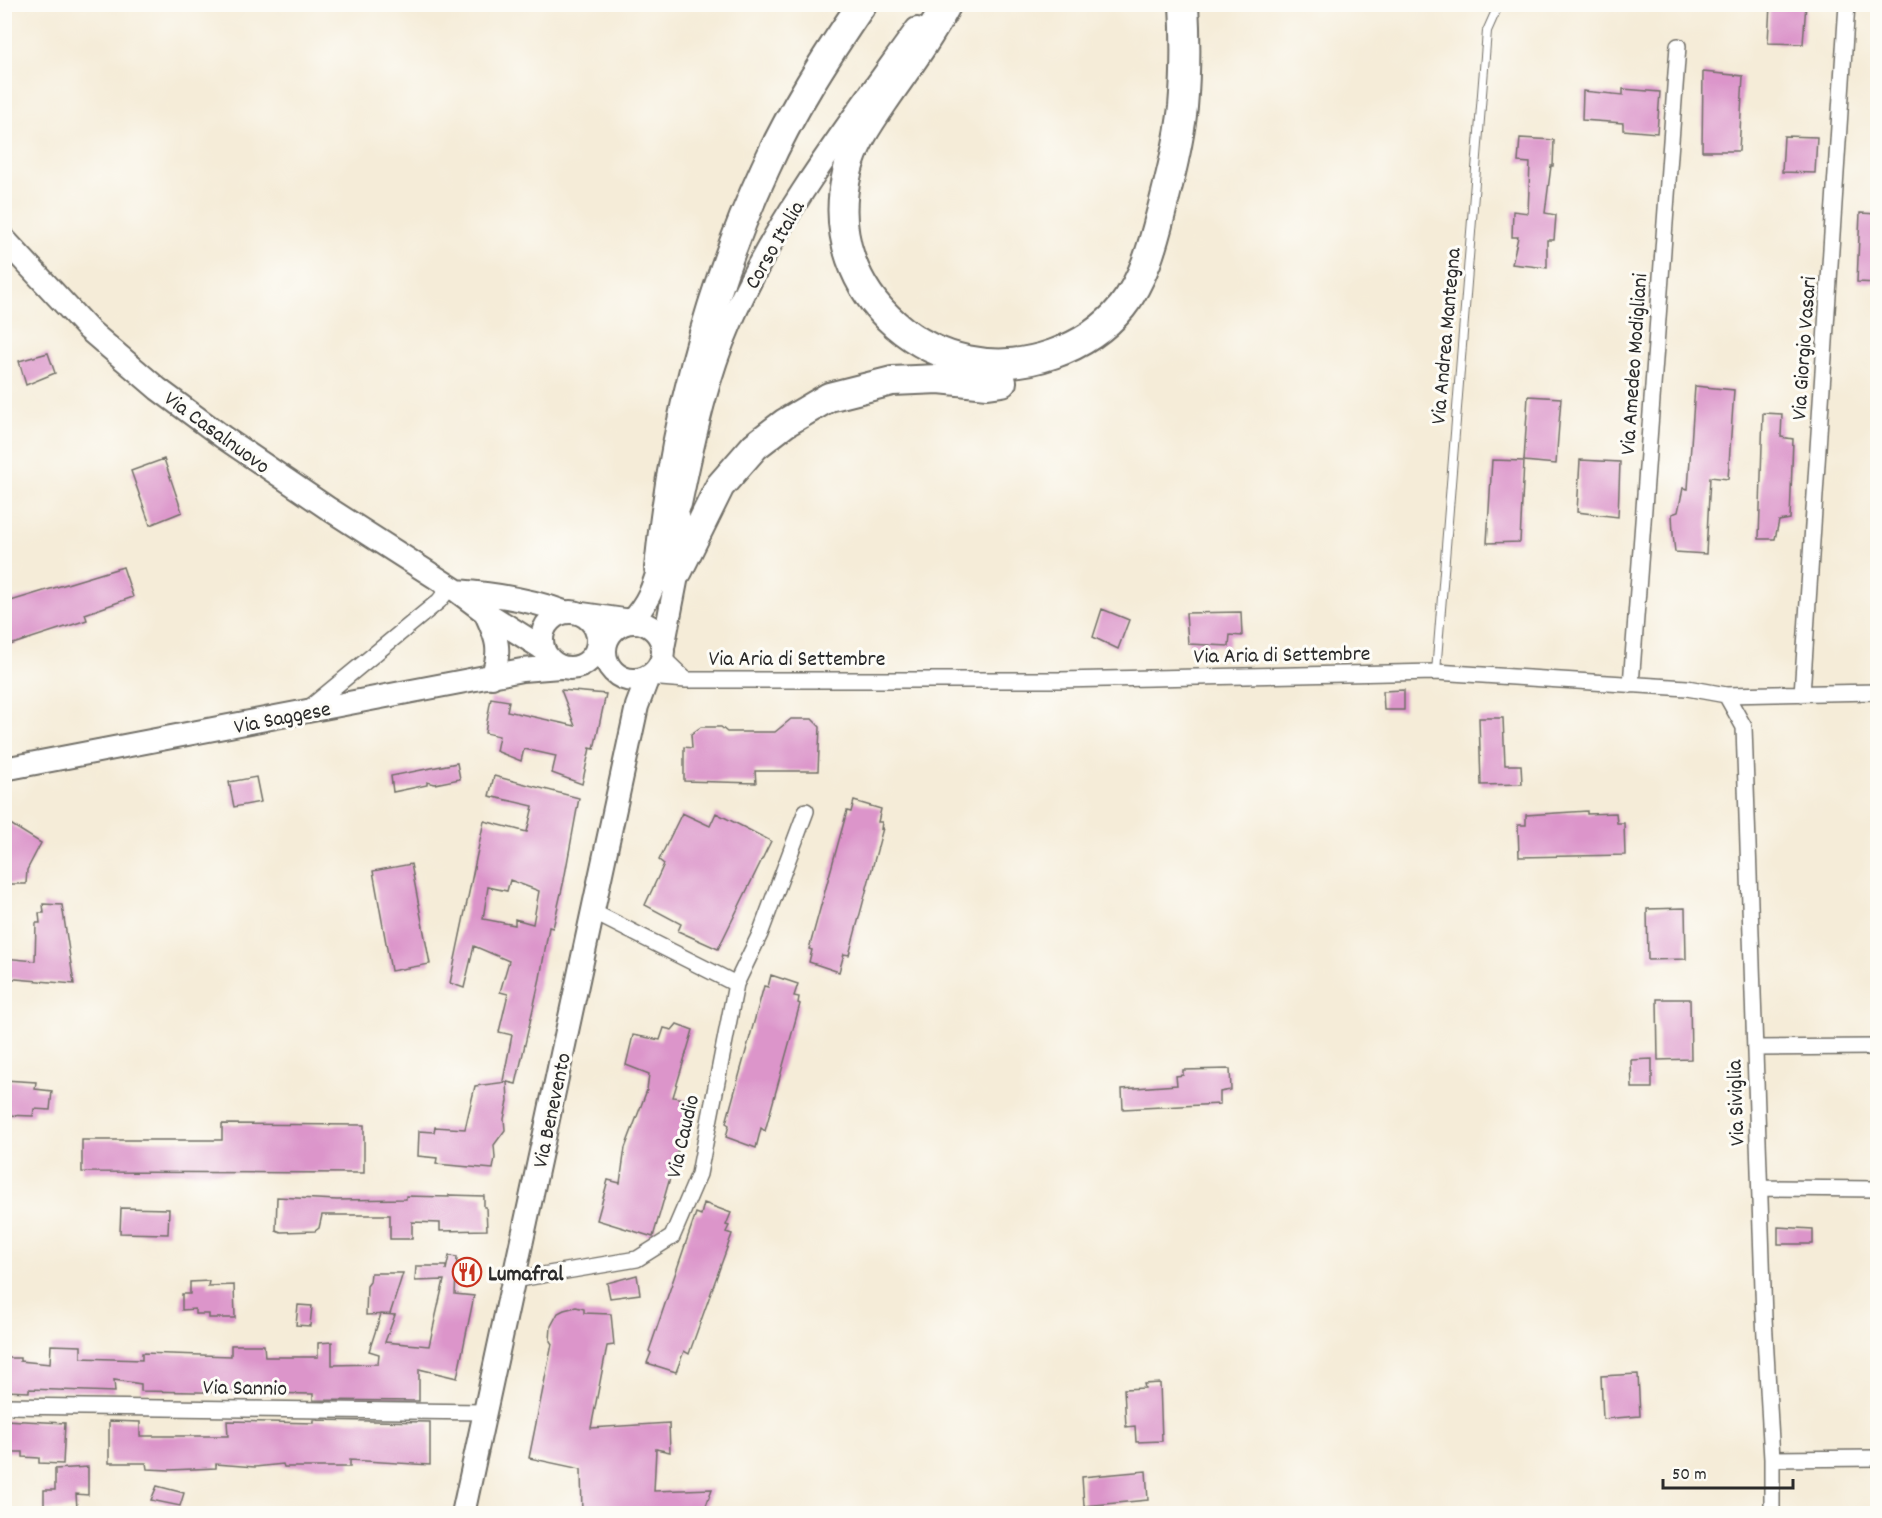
<svg xmlns="http://www.w3.org/2000/svg" width="1882" height="1518" font-family="Dekko,sans-serif">
	<rect width="100%" height="100%" fill="#fdfcf7"/>
	<filter id="ink" filterUnits="userSpaceOnUse"><feTurbulence type="fractalNoise" baseFrequency=".0167" numOctaves="2"/><feDisplacementMap in="SourceGraphic" scale="12" xChannelSelector="R" yChannelSelector="G"/><feConvolveMatrix kernelMatrix="1 2 1 2 8 2 1 2 1" color-interpolation-filters="sRGB"/></filter>
	<filter id="wash" filterUnits="userSpaceOnUse"><feTurbulence type="fractalNoise" baseFrequency=".008" numOctaves="4" result="noise"/><feDisplacementMap in="SourceGraphic" scale="24" xChannelSelector="R" yChannelSelector="G"/><feGaussianBlur stdDeviation="1.35" result="paint"/><feColorMatrix in="noise" values="0 0 0 0 0 0 0 0 0 0 0 0 0 0 0 0 0 1.4 0 .05"/><feComposite in="paint" operator="in"/></filter>
	<g filter="url(#wash)">
		<rect width="100%" height="100%" fill="#f5ecd8"/>
		<g id="blocks">
			<path fill="#dc95ca" fill-rule="evenodd" d="M1770 4H1806L1803 44 1768 43Z
				M1703 72 1743 76 1739 151H1702Z
				M1623 89 1660 92 1657 133 1623 130V123L1582 120 1583 91 1623 95Z
				M1784 136 1817 137 1815 173 1782 172Z
				M1520 138 1554 140 1553 166H1551L1545 213 1556 215 1554 240H1547V268L1512 264 1518 237H1512L1513 211 1528 213 1530 163 1518 162Z
				M1860 213 1878 214V283L1857 282Z
				M48 353 55 373 26 385 19 361Z
				M1695 386 1734 390 1728 479 1710 477 1706 554 1675 552 1673 534 1672 514 1678 512 1683 488 1688 489Z
				M1528 396 1561 398 1556 464 1524 461Z
				M1763 413 1782 414 1781 437 1793 439 1790 519 1779 521 1775 539H1759Z
				M164 459 182 512 150 525 131 471Z
				M1492 460 1524 461 1520 542 1487 543Z
				M1580 460 1620 462 1618 517 1577 512Z
				M123 567 133 597 85 614 87 620 4 647V603Z
				M1102 609 1129 620 1118 649 1093 637Z
				M1241 612 1242 636 1230 635 1229 646 1188 644 1186 613Z
				M561 690 606 694 594 749 590 748 582 784 552 773 556 756 524 749 521 761 496 751 499 736 485 733 491 698 509 701 507 711 575 726Z
				M1404 690V710H1384L1383 691Z
				M1479 718H1503L1505 765H1521L1522 784 1481 785Z
				M791 719H812L820 727 818 771H755L756 783 684 781V747L692 748 691 734 701 727H721L727 732H775Z
				M457 763 460 779 435 784 427 782V785L393 792 391 776Z
				M494 776 579 798 564 880 553 928 549 927 540 978 516 1084 503 1081 512 1035 499 1032 508 994 500 992 509 961 474 946 464 988 450 983 484 821 527 832 533 806 489 796ZM510 880 539 891 533 924 515 919V925L483 919 488 887 507 891Z
				M256 777 261 802 234 807 229 782Z
				M854 801 881 809 878 822H882L881 829 883 828 849 955 844 954 839 972 809 962 812 950 809 949 847 811 851 812Z
				M1587 811V814L1616 813 1617 823H1624L1625 855 1519 857 1518 825H1526V815Z
				M682 813 710 826 716 813 771 841 718 949 678 931 681 924 645 905 664 864 659 860Z
				M4 820 41 843 27 870 26 884H4Z
				M411 864 430 964 391 971 373 871Z
				M43 904 62 905 74 984 4 978V958L35 961 36 923H40L39 913H44Z
				M1685 908 1686 959 1648 960 1647 909Z
				M771 975 798 984 794 996 799 997 798 1003 800 1004 765 1131 761 1128 756 1148 726 1137 729 1125 726 1123 764 986 768 987Z
				M1657 999H1690L1691 1059 1658 1060Z
				M677 1024 693 1030 673 1097 692 1101 653 1237 597 1220 608 1180 620 1183 625 1148 647 1090 649 1074 626 1065 633 1035 660 1040 664 1028 672 1030Z
				M1652 1059V1088H1632L1631 1060Z
				M1230 1069 1231 1090 1220 1092V1104L1123 1109 1122 1089 1177 1085 1176 1076 1183 1075V1070Z
				M4 1080 36 1082 35 1089 52 1091 50 1110 34 1109 33 1116 4 1115Z
				M507 1082 508 1101 504 1119 505 1130 494 1145 495 1158 493 1169 436 1164 437 1158 418 1156 419 1131 434 1132 435 1127 465 1129 475 1086Z
				M222 1124 364 1125V1173L82 1172V1140H222Z
				M449 1195 484 1196V1207H486L487 1230 440 1231V1223L412 1222V1239H390V1215H322L319 1228 315 1231 281 1232 276 1230 277 1197 337 1200 406 1199V1196L449 1197Z
				M704 1203 731 1213 726 1225 729 1226 726 1232 732 1234 689 1354 684 1351 676 1372 647 1363 651 1353 649 1351 696 1213 701 1215Z
				M121 1208 169 1209 168 1234 120 1233Z
				M1778 1227 1813 1229V1244H1778Z
				M449 1256 457 1257 455 1294 474 1296 457 1378 419 1369V1401L313 1400V1394L141 1391V1384L114 1380 115 1392 29 1389V1392L4 1391V1358H20V1361L50 1364 51 1345 81 1346V1358L142 1360V1353L231 1356V1345H264L265 1357H318V1343L332 1342V1365L378 1364 379 1354 369 1351 381 1314 395 1315 385 1342 429 1346 444 1280 415 1281 416 1266H446V1270Z
				M371 1273H403L390 1314 366 1315 367 1286 370 1282Z
				M637 1275 640 1294 610 1298 607 1283Z
				M209 1281 208 1286 234 1285 235 1318H209V1314H195V1309L182 1310V1294H190V1282Z
				M298 1305 312 1306 310 1326 296 1325Z
				M576 1307 584 1309V1313L611 1314 614 1345 607 1346 591 1428 669 1423 670 1452 656 1449 654 1491 712 1489 703 1514H582L581 1469 529 1458 552 1344 550 1341 551 1326 558 1313 564 1310Z
				M1638 1374 1640 1416 1603 1419 1601 1376Z
				M1160 1383 1162 1441 1136 1442 1135 1426 1126 1427 1124 1389 1145 1388 1144 1384Z
				M4 1420 65 1423 63 1464 39 1463V1458L23 1457V1452H4Z
				M314 1420 430 1422V1465L350 1460V1467H284L283 1464 255 1467 216 1464V1468L170 1470 147 1469 146 1463H109V1421L140 1422V1436H228L227 1421 314 1423Z
				M88 1467V1495L76 1494 77 1508 44 1510V1490H55V1469Z
				M1146 1471 1148 1500 1084 1506 1082 1477Z
				M157 1486 184 1493 180 1506 151 1500Z"/>
		</g>
	</g>
	<g filter="url(#ink)">
		<use href="#blocks" fill-opacity="0" stroke="#726f68" stroke-width="1.5"/>
		<g fill="none" stroke-linecap="round" stroke-linejoin="round">
			<g stroke="#726f68" stroke-width="10">
				<path id="lane" d="M1436 672 1487 31 1499 4"/>
			</g>
			<g stroke="#726f68" stroke-width="18">
				<path id="street" d="M662 657 686 680
					M648 677 686 680H1060L1436 672 1687 688 1726 695 1878 692
					M1631 685 1678 46
					M1802 694 1847 4
					M1726 695 1744 727 1764 1318 1772 1459V1514
					M309 708 439 601 450 587
					M593 912 736 984
					M1755 1048 1878 1047
					M1760 1188 1878 1189
					M513 1280 637 1259 672 1237 699 1174 736 984 760 934 806 811
					M4 1406 484 1412
					M1772 1459 1878 1458"/>
			</g>
			<g stroke="#726f68" stroke-width="26">
				<path id="secondary" d="M4 239 88 329 158 389 223 437 329 509 457 591 485 612 542 648
					M680 504C693 444 705 381 730 324 774 221 851 121 917 29
					M457 591C494 594 530 599 564 612
					M542 640a28 28 0 1 1 56 0a28 28 0 1 1-56 0Z
					M485 612C497 638 502 650 492 677
					M582 614 631 621C652 599 655 580 664 552
					M605 651a29 29 0 1 1 58 0a29 29 0 1 1-58 0Z
					M663 648 678 571V515
					M4 769 522 670 560 667
					M463 1514 637 706 648 677"/>
			</g>
			<g stroke="#726f68" stroke-width="32">
				<path id="highway" d="M947 4C930 36 909 65 888 95 871 120 854 143 847 173 818 295 937 395 1053 354 1079 345 1104 329 1122 307 1143 281 1153 245 1161 213 1170 178 1179 143 1183 107 1186 73 1186 39 1184 4
					M659 568C672 433 708 292 765 169 791 111 826 57 862 4
					M678 571 720 486 755 446 785 423 829 397 892 381 939 379 988 384 1002 382"/>
			</g>
			<use href="#lane" stroke="#fff" stroke-width="8"/>
			<use href="#street" stroke="#fff" stroke-width="15"/>
			<use href="#secondary" stroke="#fff" stroke-width="22"/>
			<use href="#highway" stroke="#fff" stroke-width="28"/>
		</g>
	</g>
	<defs>
		<g id="restaurant-ring" transform="scale(1.5)"><circle r="9.5" fill="#fdfcf7" stroke="#c8321e" stroke-width="1.5"/><path d="M-5-6h1v4h1v-4h1v4h1v-4h1v5L-1.5 .5V6h-2V.5L-5-1ZM5-6V6H3V1.5H1.5Q1.5-4 5-6Z" fill="#c8321e"/></g>
	</defs>
	<g fill-rule="evenodd">
		<use href="#restaurant-ring" x="467" y="1272"/>
	</g>
	<g text-anchor="middle" stroke-width="6" stroke-linejoin="round" paint-order="stroke">
		<g font-size="22" fill="#2b2b2b" stroke="#fdfcf7">
			<text transform="translate(773 244) rotate(-60)" y="8">Corso Italia</text>
			<text transform="translate(1444 336) rotate(-85)" y="8">Via Andrea Mantegna</text>
			<text transform="translate(1802 348) rotate(-86)" y="8">Via Giorgio Vasari</text>
			<text transform="translate(1632 364) rotate(-86)" y="8">Via Amedeo Modigliani</text>
			<text transform="translate(218 431) rotate(36)" y="8">Via Casalnuovo</text>
			<text transform="translate(1282 653) rotate(-1)" y="8">Via Aria di Settembre</text>
			<text x="797" y="665">Via Aria di Settembre</text>
			<text transform="translate(282 716) rotate(-11)" y="8">Via Saggese</text>
			<text transform="translate(1734 1103) rotate(-92)" y="8">Via Siviglia</text>
			<text transform="translate(550 1110) rotate(-78)" y="8">Via Benevento</text>
			<text transform="translate(681 1136) rotate(-77)" y="8">Via Caudio</text>
			<text transform="translate(245 1386) rotate(1)" y="8">Via Sannio</text>
		</g>
		<g font-size="22" font-weight="bold" fill="#2b2b2b" stroke="#fdfcf7" text-anchor="start">
			<text x="488" y="1280">Lumafral</text>
		</g>
	</g>
	<rect width="1882" height="1518" fill="none" stroke="#fdfcf7" stroke-width="24"/>
	<path d="M1663 1479v9h130v-9" fill="none" stroke="#2b2b2b" stroke-width="3"/>
	<text x="1672" y="1479" font-size="18" fill="#2b2b2b" stroke="#fdfcf7" stroke-width="4.5" paint-order="stroke">50 m</text>
</svg>
